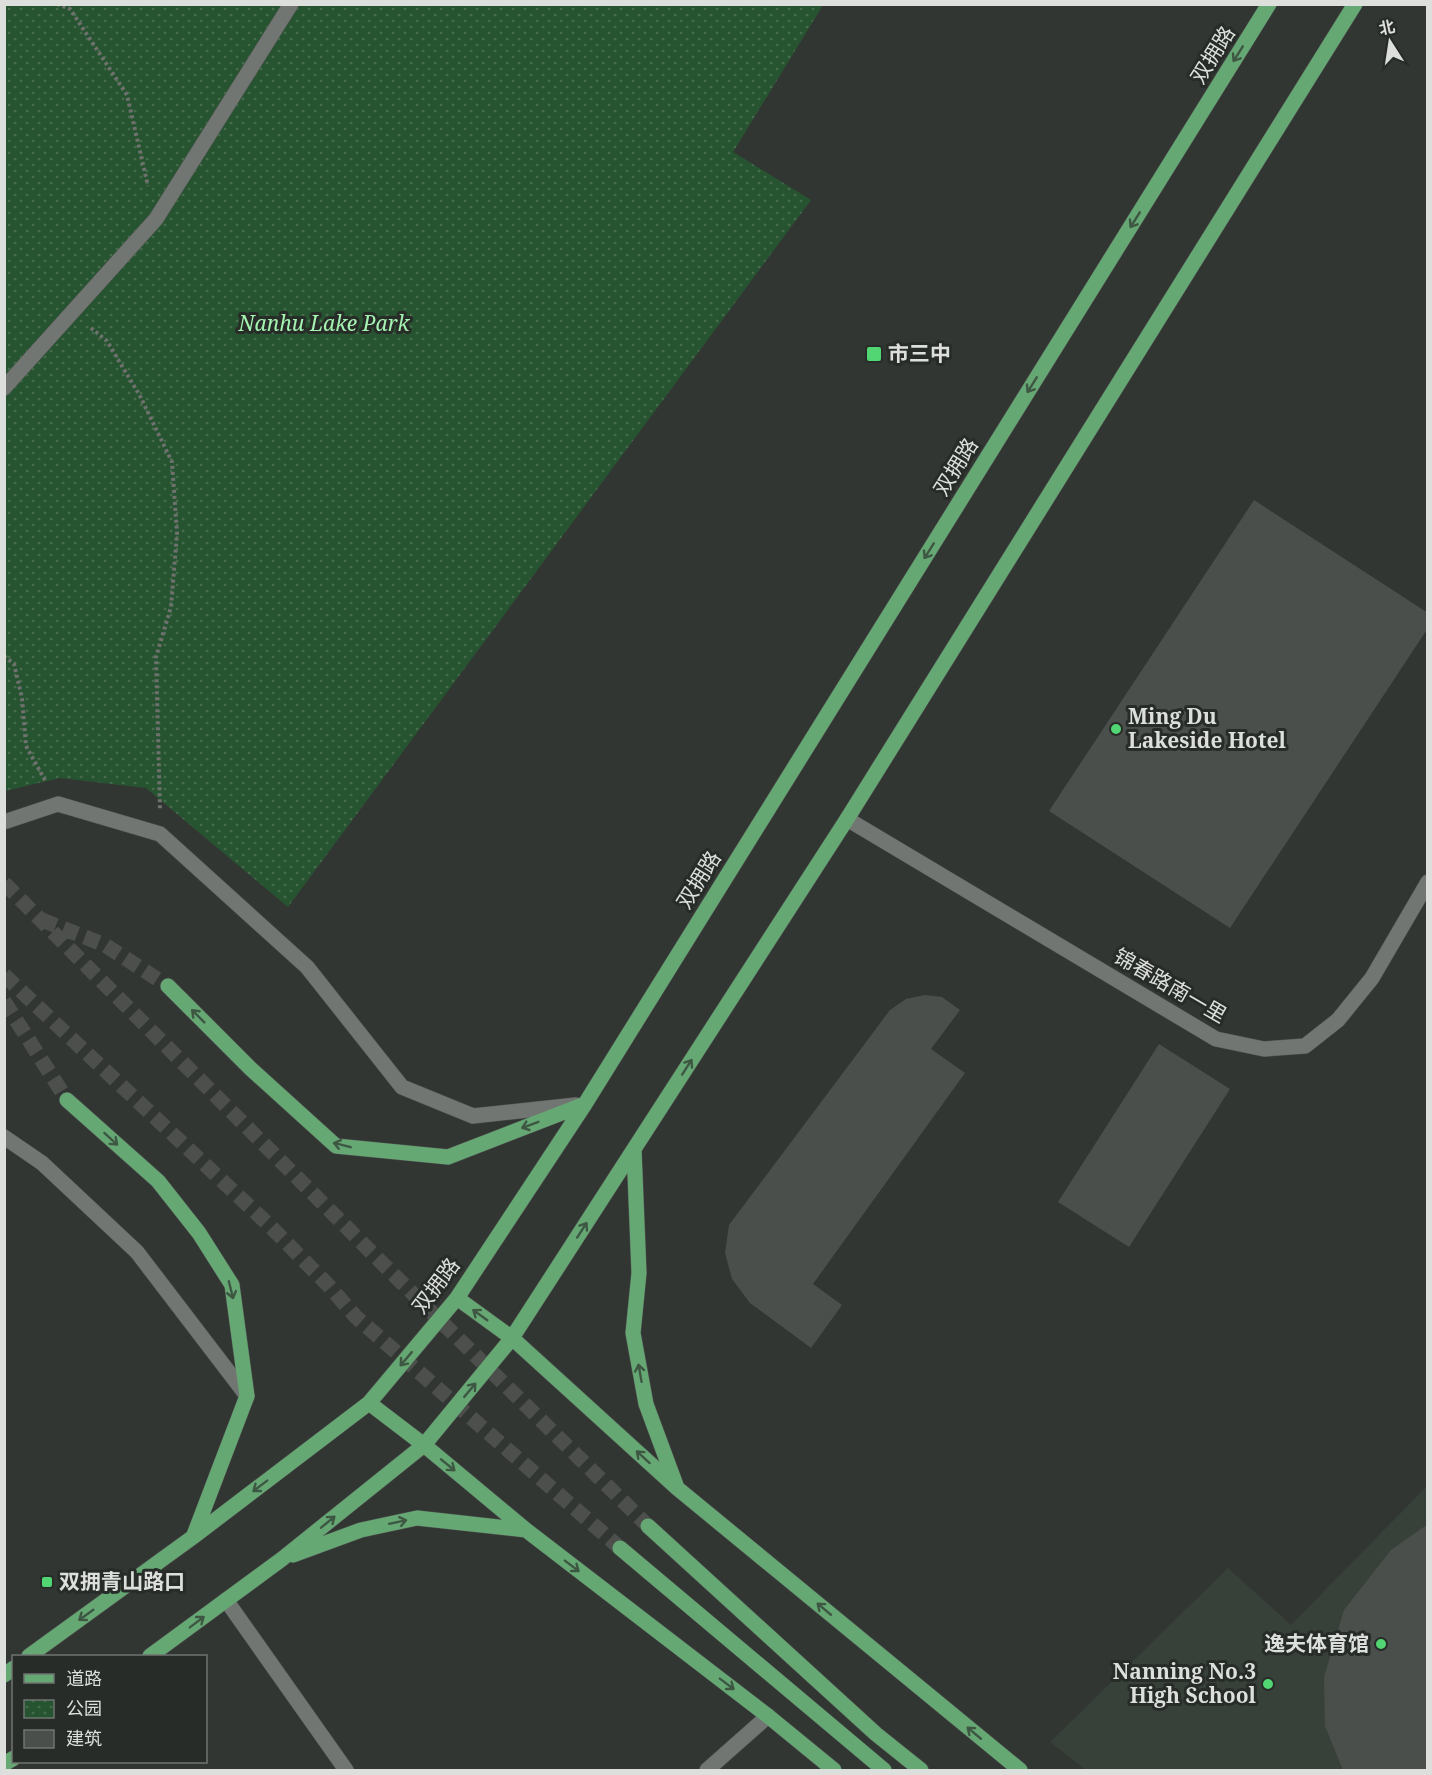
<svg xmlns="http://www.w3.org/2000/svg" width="1432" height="1775" font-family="'Noto Serif','Noto Sans SC',serif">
	<defs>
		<pattern id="park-dots" width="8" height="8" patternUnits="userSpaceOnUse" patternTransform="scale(1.5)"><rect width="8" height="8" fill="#275430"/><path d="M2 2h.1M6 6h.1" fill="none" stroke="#466c4d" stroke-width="1.8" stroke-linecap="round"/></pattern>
	</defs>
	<rect width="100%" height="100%" fill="#323633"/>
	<path fill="#384139" d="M1427 1486V1770H1086L1050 1742 1228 1568 1291 1625Z"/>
	<path fill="url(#park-dots)" d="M4 5H823L733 152 811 200 288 907 146 788 60 778 5 791Z"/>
	<path fill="#4b4f4b" d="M1254 500 1428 613V628L1230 928 1049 811Z
		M925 995 942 997 960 1010 931 1049 965 1073 813 1284 842 1305 811 1348 750 1303 732 1279 725 1253 729 1225 890 1010 906 999Z
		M1159 1044 1230 1089 1129 1247 1058 1202Z
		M1428 1524V1770H1343L1325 1726 1324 1677 1344 1610 1391 1550Z"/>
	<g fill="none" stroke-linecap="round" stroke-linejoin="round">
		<path stroke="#4c4f4c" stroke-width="15" stroke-dasharray="15 8" stroke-linecap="butt" d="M4 883 392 1273 648 1526
			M42 920 105 945 168 986
			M4 975 269 1225 328 1285 356 1317 620 1548
			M4 1001 67 1100"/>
		<g stroke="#505451" stroke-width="16">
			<path id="minor" d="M4 388 156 219 291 4
				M847 819 1216 1039 1264 1049 1305 1046 1338 1020 1372 978 1428 882
				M4 822 58 804 160 834 307 967 402 1087 473 1116 576 1105
				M4 1137 42 1163 137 1252 247 1396
				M226 1600 346 1770
				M707 1770 768 1716"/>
		</g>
		<g stroke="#505451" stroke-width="16">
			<path id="major" d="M168 986 251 1069 336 1146 448 1157 585 1104
				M67 1100 158 1181 199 1233 232 1285 247 1396 194 1535
				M634 1149 639 1273 633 1333 646 1404 676 1485
				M457 1298 512 1338 677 1488 1020 1770
				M369 1403 424 1445 526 1530 768 1716 834 1770
				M648 1526 876 1734 921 1770
				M620 1548 884 1770
				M293 1555 361 1530 417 1518 526 1530
				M29 1656 193 1537 369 1403 457 1298 585 1104 1269 4
				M150 1656 282 1559 424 1445 512 1338 847 819 1355 4
				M4 1675 14 1668
				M4 1764 14 1758"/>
		</g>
		<path stroke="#6e716e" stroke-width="4" stroke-dasharray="3 3" stroke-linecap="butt" d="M57 4 70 9 127 95 148 186
			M91 328 107 341 140 396 172 462 177 533 171 607 156 657 160 810
			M4 656 14 664 22 698 26 746 46 782"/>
		<use href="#minor" stroke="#717672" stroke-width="15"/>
		<use href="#major" stroke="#66a874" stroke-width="15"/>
	</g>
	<defs><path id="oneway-shaft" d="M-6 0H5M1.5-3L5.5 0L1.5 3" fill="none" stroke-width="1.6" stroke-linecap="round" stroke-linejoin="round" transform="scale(1.5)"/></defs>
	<g stroke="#3e5743">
		<use href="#oneway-shaft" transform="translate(1238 54) rotate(122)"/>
		<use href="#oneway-shaft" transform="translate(1135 220) rotate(122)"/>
		<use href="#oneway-shaft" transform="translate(1032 385) rotate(122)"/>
		<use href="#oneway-shaft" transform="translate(929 551) rotate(122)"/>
		<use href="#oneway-shaft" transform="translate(198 1016) rotate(-135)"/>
		<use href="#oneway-shaft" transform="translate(687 1067) rotate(-57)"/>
		<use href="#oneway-shaft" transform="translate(530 1125) rotate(159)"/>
		<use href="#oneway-shaft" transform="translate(111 1139) rotate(42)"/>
		<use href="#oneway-shaft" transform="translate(342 1145) rotate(-166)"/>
		<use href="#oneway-shaft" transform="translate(582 1230) rotate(-57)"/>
		<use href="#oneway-shaft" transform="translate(231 1290) rotate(76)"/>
		<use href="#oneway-shaft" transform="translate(480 1315) rotate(-144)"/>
		<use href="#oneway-shaft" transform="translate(406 1359) rotate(130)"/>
		<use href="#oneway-shaft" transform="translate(640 1373) rotate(-100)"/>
		<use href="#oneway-shaft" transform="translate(470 1390) rotate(-50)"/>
		<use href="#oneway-shaft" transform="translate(643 1457) rotate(-138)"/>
		<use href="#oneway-shaft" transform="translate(448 1465) rotate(39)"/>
		<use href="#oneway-shaft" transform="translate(260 1486) rotate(143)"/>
		<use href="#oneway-shaft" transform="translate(328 1522) rotate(-39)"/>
		<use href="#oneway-shaft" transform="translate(398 1522) rotate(-12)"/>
		<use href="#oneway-shaft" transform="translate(572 1566) rotate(37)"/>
		<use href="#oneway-shaft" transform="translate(824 1609) rotate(-140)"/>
		<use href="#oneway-shaft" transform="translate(86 1615) rotate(144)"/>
		<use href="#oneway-shaft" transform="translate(197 1622) rotate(-37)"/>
		<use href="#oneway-shaft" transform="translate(727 1684) rotate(37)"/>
		<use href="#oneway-shaft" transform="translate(974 1733) rotate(-140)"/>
	</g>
	<g fill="#52d673" stroke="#282c29" stroke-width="2">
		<rect x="866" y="346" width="16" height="16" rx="3"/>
		<circle cx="1116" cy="729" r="6"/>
		<rect x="41" y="1576" width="12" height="12" rx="3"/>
		<circle cx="1381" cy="1644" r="6"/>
		<circle cx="1268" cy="1684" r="6"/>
	</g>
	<g text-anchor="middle" stroke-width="6" stroke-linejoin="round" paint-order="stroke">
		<g font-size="21" fill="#dcdfdc" stroke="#282c29">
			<text transform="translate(1213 55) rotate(-58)" y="7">双拥路</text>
			<text transform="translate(956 467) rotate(-58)" y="7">双拥路</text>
			<text transform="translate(699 880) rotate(-58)" y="7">双拥路</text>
			<text transform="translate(1170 986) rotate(30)" y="7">锦春路南一里</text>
			<text transform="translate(436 1286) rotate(-53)" y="7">双拥路</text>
		</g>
		<g font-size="21" font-style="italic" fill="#a4f3b1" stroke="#282c29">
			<text x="324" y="331">Nanhu Lake Park</text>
		</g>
		<g font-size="21" font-weight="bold" fill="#dcdfdc" stroke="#282c29" text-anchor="start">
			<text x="888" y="361">市三中</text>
			<text x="1128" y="724">Ming Du<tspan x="1128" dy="24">Lakeside Hotel</tspan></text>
			<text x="59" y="1589">双拥青山路口</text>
			<text x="1369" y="1651" text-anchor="end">逸夫体育馆</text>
			<text x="1256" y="1679" text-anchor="end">Nanning No.3<tspan x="1256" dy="24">High School</tspan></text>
		</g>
	</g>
	<rect width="1432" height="1775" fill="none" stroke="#dcdfdc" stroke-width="12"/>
	<rect x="12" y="1655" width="195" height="108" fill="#282c29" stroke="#707471" stroke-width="1.5"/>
	<rect x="24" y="1674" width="30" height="9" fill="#66a874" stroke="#707471" stroke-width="1.5"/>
	<text x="66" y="1685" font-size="18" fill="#dcdfdc">道路</text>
	<rect x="24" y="1700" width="30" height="18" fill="url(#park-dots)" stroke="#707471" stroke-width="1.5"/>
	<text x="66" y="1715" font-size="18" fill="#dcdfdc">公园</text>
	<rect x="24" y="1730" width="30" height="18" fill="#4b4f4b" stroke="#707471" stroke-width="1.5"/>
	<text x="66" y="1745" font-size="18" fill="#dcdfdc">建筑</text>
	<g transform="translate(1390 42) rotate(348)" stroke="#282c29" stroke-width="4.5" paint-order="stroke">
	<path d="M0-4.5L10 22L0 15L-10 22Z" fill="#dcdfdc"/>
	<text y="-9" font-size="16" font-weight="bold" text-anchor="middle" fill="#dcdfdc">北</text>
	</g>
</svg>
